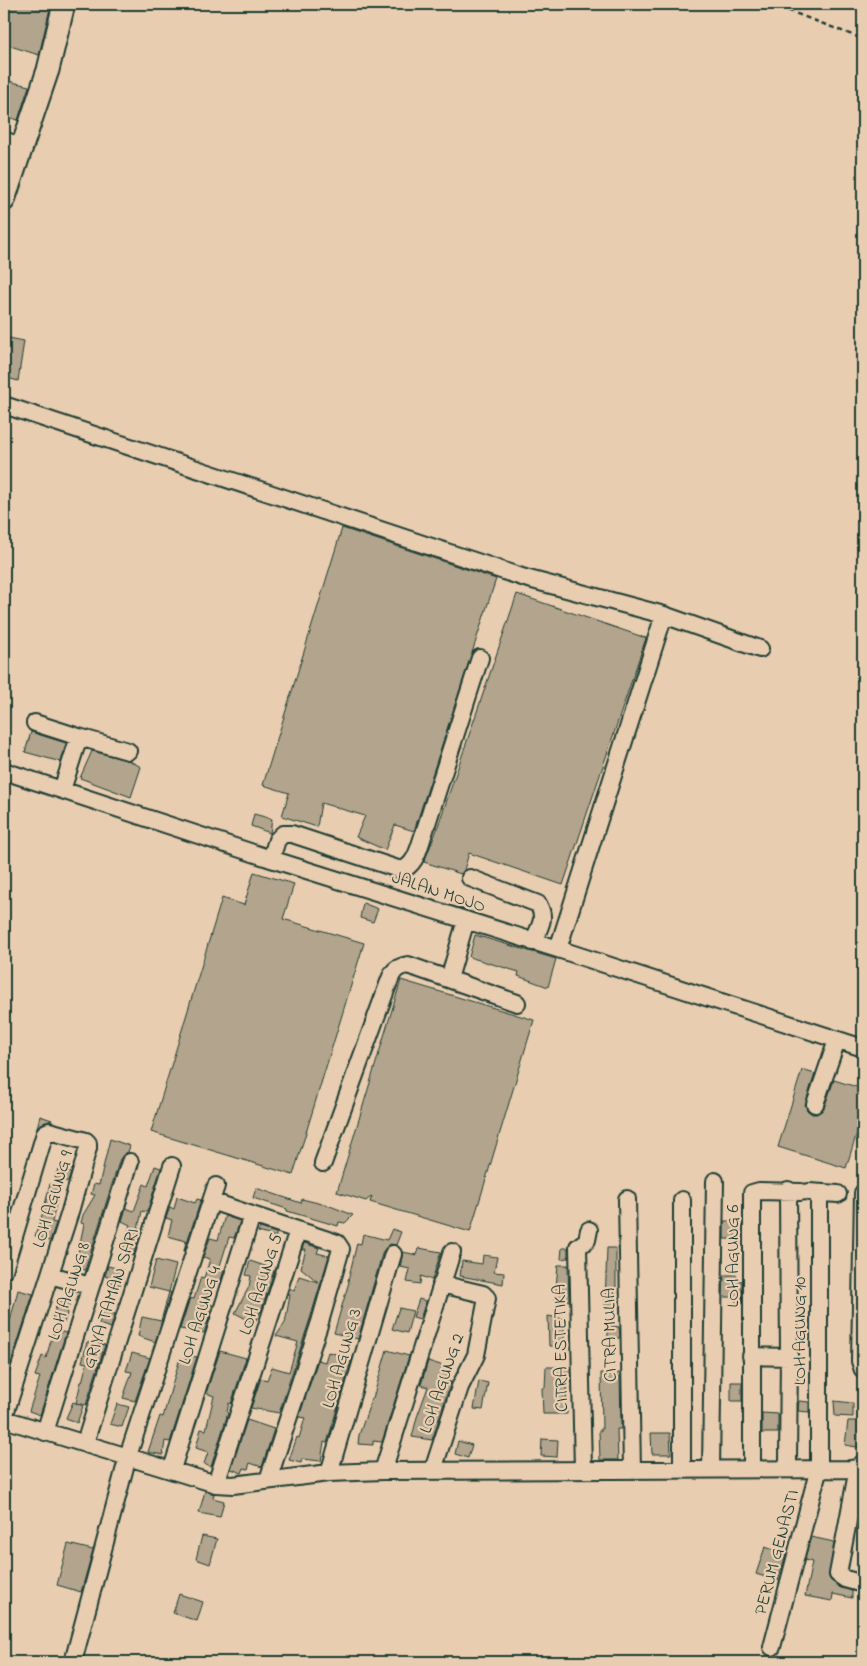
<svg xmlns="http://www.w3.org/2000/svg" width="867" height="1666" font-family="'Indie Flower',sans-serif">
	<rect width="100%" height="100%" fill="#e9cdb0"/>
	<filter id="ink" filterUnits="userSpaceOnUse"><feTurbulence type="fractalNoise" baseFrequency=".02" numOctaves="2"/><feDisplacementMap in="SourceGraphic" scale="10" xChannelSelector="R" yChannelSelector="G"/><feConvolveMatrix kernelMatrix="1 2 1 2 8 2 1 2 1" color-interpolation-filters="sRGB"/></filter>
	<g filter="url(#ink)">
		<path fill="#b2a48d" stroke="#1f3d34" d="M11 4H51L39 55 4 44V23Z
			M4 80 29 86 18 120 4 116Z
			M4 337 24 341 18 381 4 377Z
			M342 528 496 579 414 831 395 825 385 850 356 837 365 816 321 803 317 827 282 816 289 793 263 785Z
			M517 594 646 638 563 885 469 853 464 870 461 874 424 862 436 832Z
			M31 732 66 743 61 762 25 752Z
			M92 751 130 761 141 767 131 797 80 778Z
			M254 814 272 819 270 833 251 826Z
			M254 872 294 884 283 919 364 943 293 1175 151 1132 222 898 244 905Z
			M363 903 378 909 373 922 360 918Z
			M475 935 556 959 548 987 518 976 519 972 469 957Z
			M401 980 534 1020 470 1232 370 1202 372 1196 366 1201 337 1192Z
			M802 1070 815 1074 805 1105 807 1110 812 1114H817L824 1108 834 1080 863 1089V1113L846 1168 778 1147Z
			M40 1116 52 1120 41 1124 37 1128Z
			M110 1139 130 1146 128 1152 124 1154 120 1159 85 1270 75 1267 84 1224 81 1223 83 1215 95 1195 91 1194 94 1184 99 1185Z
			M155 1166 161 1168 147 1212 142 1211 136 1239H138L133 1256 121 1253 130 1225 122 1221 126 1208 134 1211 144 1184 148 1186Z
			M58 1169 71 1173 68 1182 55 1178Z
			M50 1184 60 1186 52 1222 56 1223 50 1241 35 1236 44 1209Z
			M256 1188 301 1203 302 1199 330 1206 353 1215 345 1223 339 1222 338 1226 287 1211V1209L253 1198Z
			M177 1197 195 1203 197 1199 201 1200 184 1251 186 1241 168 1236 172 1220 166 1218 170 1207 174 1209Z
			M225 1216 240 1221 234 1238 229 1237 219 1269 224 1270 220 1283 213 1281 206 1302H208L207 1304 213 1305 204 1333 180 1329 190 1298 194 1299 201 1277 204 1278 210 1259 203 1257 210 1238 218 1240Z
			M724 1221H735V1239H724Z
			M260 1228 276 1233V1237L258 1232Z
			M392 1229 401 1232 396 1245 390 1244 383 1251 358 1339 334 1333 349 1282 348 1281 357 1243 361 1244 363 1234 387 1240Z
			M304 1243 319 1248 317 1253 329 1256 310 1319 279 1413 251 1408 261 1378 267 1380 272 1367 289 1372 298 1342 276 1336 285 1323 290 1295 288 1294 290 1288 294 1291 299 1276 318 1282 301 1268 306 1249 302 1250Z
			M419 1248 441 1252 433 1277 432 1280 421 1276 420 1284 407 1282 410 1269 400 1267 403 1252 417 1255Z
			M562 1248H568V1258L561 1259Z
			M607 1248H616V1287H614L616 1307 605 1305Z
			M483 1255 497 1257 494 1272 504 1273 503 1284 460 1276 462 1261 482 1264Z
			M156 1260 176 1265 169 1292 149 1287Z
			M250 1261 268 1267 267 1269 274 1271 262 1309 254 1323 235 1313 249 1287 251 1276 246 1275Z
			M558 1265H568L569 1301 555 1299Z
			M108 1266 124 1270 120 1285 107 1281 108 1277 105 1276Z
			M724 1275H737L736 1280 742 1281V1302L735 1301 736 1297H723Z
			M18 1290 33 1294 8 1373 4 1371V1326L6 1319 10 1321Z
			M169 1292 171 1293 155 1342 138 1336 142 1317 161 1321Z
			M419 1299 426 1301 420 1319 413 1317Z
			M71 1300 64 1323 52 1319 58 1301Z
			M399 1308 413 1311 407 1333 392 1329Z
			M103 1310 115 1314 111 1328 99 1324Z
			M548 1316 564 1319V1346H549Z
			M608 1325 619 1327 620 1338H608Z
			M54 1330 66 1333 40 1415 29 1411 40 1377 35 1376 42 1356 46 1358Z
			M87 1342 105 1345 86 1405 76 1403 81 1382H82L87 1363 82 1362Z
			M387 1350 409 1356 382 1442 373 1441V1445L358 1444 359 1435 372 1398H373Z
			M220 1351 246 1358 231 1404 229 1403 227 1412 228 1413 211 1467 204 1464 208 1452 196 1448 201 1429 206 1430 214 1396 206 1393Z
			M328 1352 352 1358 327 1443 324 1442 321 1461 302 1459 301 1463 289 1460 297 1437 299 1438 305 1418 299 1417 318 1360 325 1362Z
			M132 1353 150 1358 135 1401 123 1398 132 1372 126 1371Z
			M191 1356 197 1357 170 1442 165 1441 163 1455 148 1452 160 1416 163 1417 180 1358 190 1361Z
			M428 1361 450 1368 446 1381 451 1382 432 1440 412 1437 417 1417 428 1387 421 1385Z
			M546 1367H571V1380H566L567 1414H543L542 1388H545Z
			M601 1373H620L621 1429H617L618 1460H600L599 1430H602Z
			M479 1381 488 1383 483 1410 474 1409Z
			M731 1382H742V1401H731Z
			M799 1401 809 1402V1412L798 1411Z
			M834 1401 853 1403V1417L835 1416Z
			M73 1402 83 1406 77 1423 66 1418Z
			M117 1404 129 1407 122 1427 110 1424Z
			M762 1413 778 1414V1433H762Z
			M247 1420 274 1429 262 1467 250 1463 248 1469 244 1468 242 1473 231 1469Z
			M848 1421H863V1448L845 1445Z
			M651 1433H670L671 1454H652Z
			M542 1439 558 1440 557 1457 541 1456Z
			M458 1441 472 1445 468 1458 455 1454Z
			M205 1491 214 1494 213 1498 224 1501 220 1517 199 1513Z
			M202 1536 217 1539 210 1564 196 1559Z
			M811 1537 834 1542 829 1577 839 1587 852 1591V1598L833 1594 832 1601 805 1596 812 1562 805 1560Z
			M68 1544 93 1550 81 1592 57 1585Z
			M765 1547 786 1554 778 1581 756 1574Z
			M179 1594 203 1602 197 1621 173 1613Z"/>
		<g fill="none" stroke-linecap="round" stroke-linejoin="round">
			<g stroke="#1f3d34" stroke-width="20">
				<path id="minor" d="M4 140 21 147
					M4 405 525 578 664 615 760 649
					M35 723 79 737 62 790
					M79 737 128 751
					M4 771 271 859 558 949 863 1048
					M271 859 277 840 283 834H292L401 870C416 866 419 847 424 833L480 658
					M470 878 538 904C547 919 539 927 533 942
					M558 949 664 615
					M449 979 466 920
					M815 1104 837 1040
					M323 1163 390 979C394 969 398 967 408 965L517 1003
					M809 1192 838 1194
					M863 1193 860 1361 863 1370
					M627 1199 632 1469
					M252 1215 337 1243 341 1249 320 1322 268 1480
					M4 1270 45 1133 49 1131 86 1141 88 1143V1148L69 1215 4 1417
					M50 1275 90 1286
					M751 1356 789 1357
					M4 1419 216 1484 233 1485 329 1473 383 1471 851 1469 858 1468 863 1463
					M45 1432 130 1162
					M85 1443 172 1166
					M788 1461 789 1357 788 1190
					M858 1468 838 1574 845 1579 863 1584
					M172 1469 252 1215 211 1201
					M583 1469 578 1247 587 1240 589 1230
					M682 1469V1200
					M752 1469V1193L759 1191 801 1192
					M433 1470 460 1387 476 1355 487 1298 483 1294 441 1284
					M711 1470 715 1181
					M383 1471 452 1252
					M329 1473 393 1254
					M216 1484 298 1230
					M772 1647 819 1468V1193
					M73 1662 128 1456 216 1186"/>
			</g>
			<g stroke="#1f3d34" stroke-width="25">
				<path id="major" d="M4 200 48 70 64 4"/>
			</g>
			<path stroke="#1f3d34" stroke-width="2.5" stroke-dasharray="5 4" stroke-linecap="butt" d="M771 4 863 39"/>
			<use href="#minor" stroke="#e9cdb0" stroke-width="16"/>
			<use href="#major" stroke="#e9cdb0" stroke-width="21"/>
		</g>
	</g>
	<g text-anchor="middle" stroke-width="4.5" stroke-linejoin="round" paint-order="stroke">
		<g font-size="18" fill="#1f3d34" stroke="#e9cdb0">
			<text transform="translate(439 891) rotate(18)" y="6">JALAN MOJO</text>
			<text transform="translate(52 1199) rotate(-73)" y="6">LOH AGUNG 9</text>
			<text transform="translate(732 1256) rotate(-90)" y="6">LOH AGUNG 6</text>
			<text transform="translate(260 1284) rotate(-72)" y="6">LOH AGUNG 5</text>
			<text transform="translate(68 1291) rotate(-72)" y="6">LOH AGUNG 8</text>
			<text transform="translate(110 1298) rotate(-72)" y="6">GRIYA TAMAN SARI</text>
			<text transform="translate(199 1315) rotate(-72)" y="6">LOH AGUNG 4</text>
			<text transform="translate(799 1331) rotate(-90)" y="6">LOH AGUNG 10</text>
			<text transform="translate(609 1335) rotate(-91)" y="6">CITRA MULIA</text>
			<text transform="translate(560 1348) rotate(-91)" y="6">CITRA ESTETIKA</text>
			<text transform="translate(341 1358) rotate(-74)" y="6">LOH AGUNG 3</text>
			<text transform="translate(441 1383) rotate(-71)" y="6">LOH AGUNG 2</text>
			<text transform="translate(776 1552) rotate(-75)" y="6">PERUM GENASTI</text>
		</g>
	</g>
	<rect width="867" height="1666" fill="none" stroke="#e9cdb0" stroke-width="20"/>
	<rect x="10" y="10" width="847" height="1646" fill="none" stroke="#1f3d34" stroke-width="2" filter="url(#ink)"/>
</svg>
